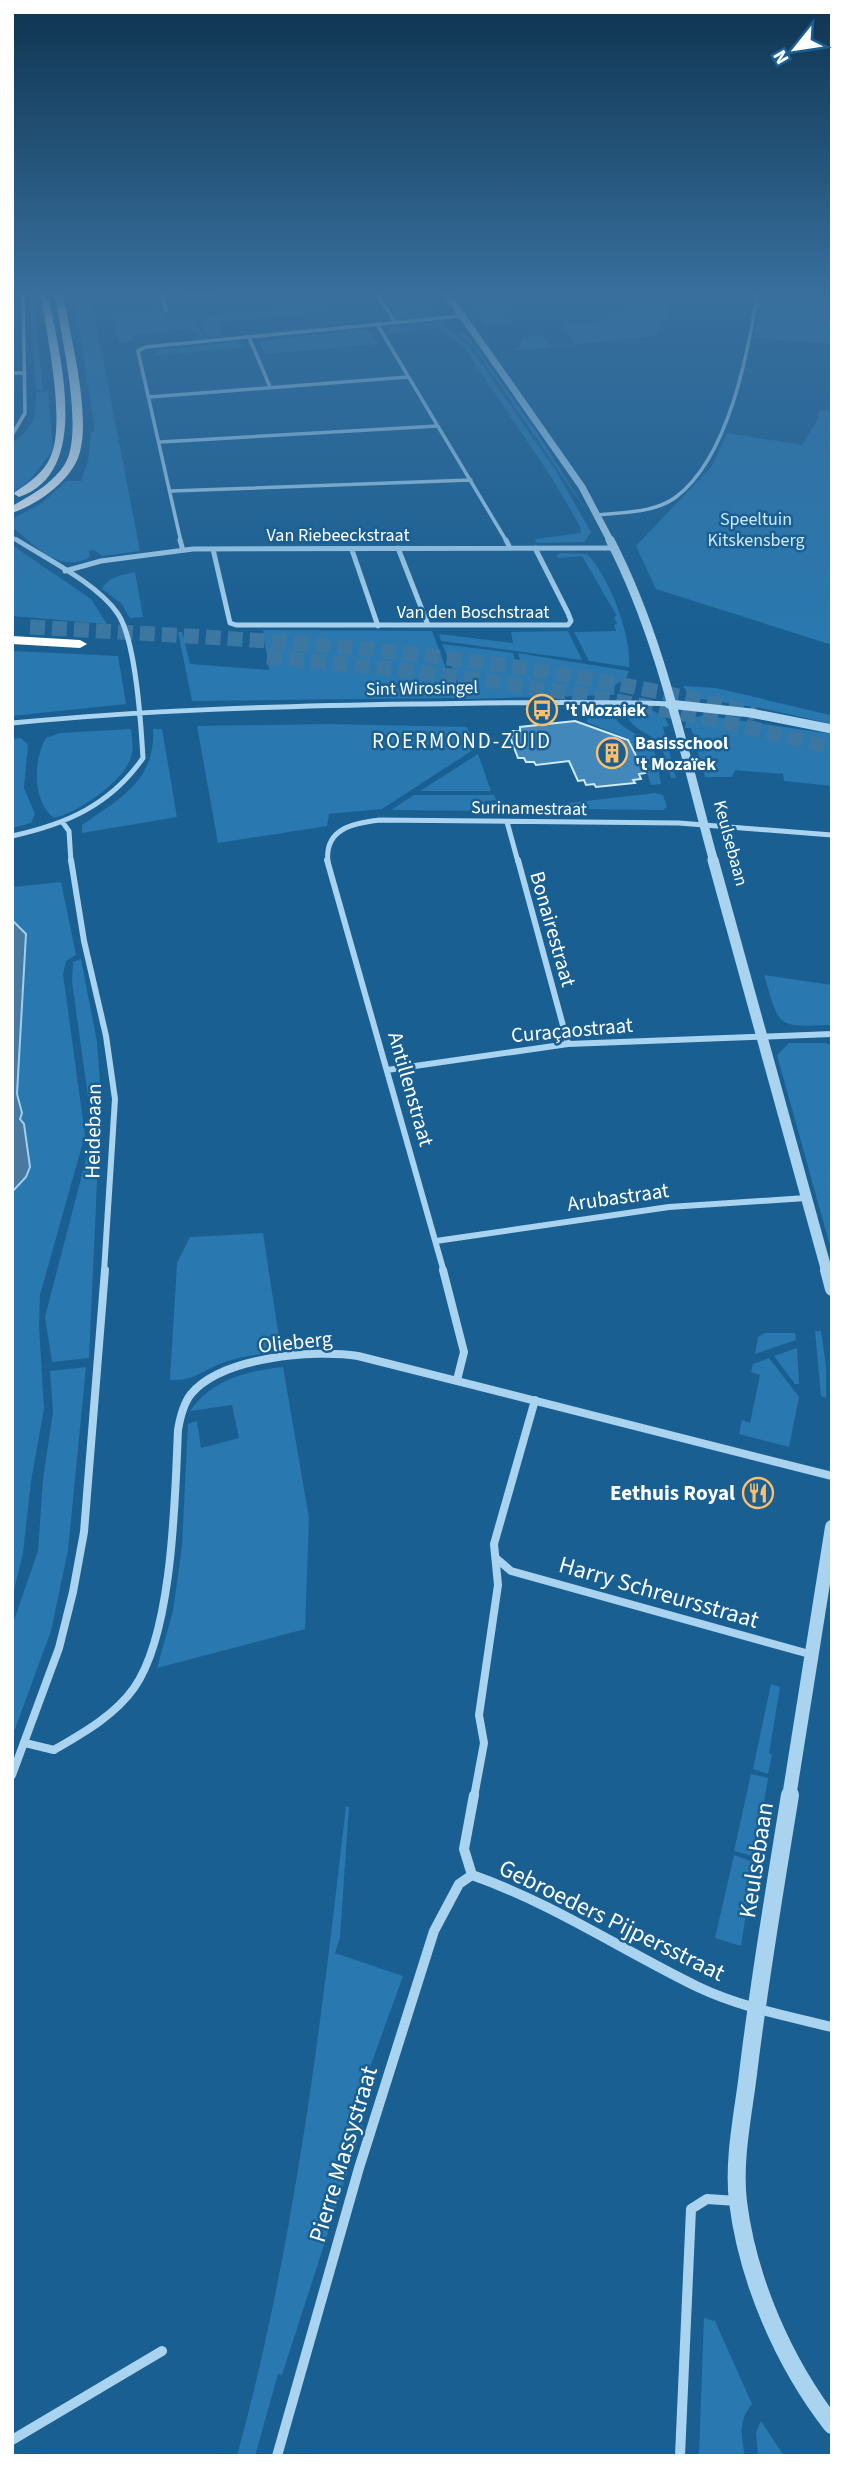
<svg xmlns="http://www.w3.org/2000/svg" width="844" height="2468" font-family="'Source Sans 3',sans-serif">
	<rect width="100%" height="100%" fill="#195f92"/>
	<path fill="#2978af" d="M28 291H33L43 390H36Z
		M73 291H90L140 551 102 556 94 550 89 551 90 557C59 574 36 546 12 527V519L42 503 66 481H81L88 461 91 432 95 431Z
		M379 291H425L435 314 396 318Z
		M611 291H673L667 315 656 336 514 351 521 345 522 337 543 335 551 346 575 344 562 325 603 321 600 316 629 313Z
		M763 291H832V344L753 338Z
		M501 292 515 312H507L503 315 513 321 486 326 465 295Z
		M326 305 328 311 217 322 221 336 207 337 198 318Z
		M163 309 166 321 195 319 204 337 197 338 193 329 132 335 133 342 119 343 112 314Z
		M440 322 469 346 556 471 591 532 584 542 537 543 535 539 581 533 580 526 552 478 463 346 439 328 387 334 386 330 390 327Z
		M362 329 369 331 378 344 265 354 259 341Z
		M465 332 538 434 589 515 473 346 459 334Z
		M237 342 245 347 152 356 159 350Z
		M48 391 53 450 30 480 12 493V443C35 426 35 419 36 392Z
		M823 410 832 411V645L656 589 636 546 712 466 727 433 802 445 818 419 817 413Z
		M12 545 91 599 107 624 12 616Z
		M560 553 587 554C609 576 632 636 629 667L589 661 574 632 616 631 614 625 617 624 614 617 617 616 582 556 559 558 556 556Z
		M135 572 143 617 130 618 121 603 102 589C108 577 122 575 135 572Z
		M263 630 432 631 457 698 192 701 178 632H182L190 664 269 670Z
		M568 631 582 660 441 641 439 634 513 643 511 632Z
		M442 644 513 653 515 660 520 661 518 653 629 671 626 679 615 685 614 695 465 699Z
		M12 651 118 656 126 704 12 716Z
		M683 686 716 688 830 715 832 724 761 708 700 699 686 691Z
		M626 709 653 711 664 716 669 726 663 727 676 778H671L660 742C647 733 627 727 626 709Z
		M703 715 832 734V786L784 781 783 774 735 770 732 777H705L691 728H685L686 721Z
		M589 718 616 719C626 733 647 735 654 751 658 760 659 774 661 784L651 785 643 760H640L628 739 586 722Z
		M330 724 467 727 476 748 382 809 329 814 327 826 218 843 197 726Z
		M131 729C132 738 134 748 131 757 124 781 78 813 54 818 32 802 33 760 46 738L60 733Z
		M153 729H162L177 817 82 833V825C119 799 156 781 153 729Z
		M21 738 28 745 24 788 35 814 31 823 12 828V739Z
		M478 754 491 791H420Z
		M655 793 663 795 667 807 663 810 571 809 569 803Z
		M414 795H494L496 800 485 801V811L391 810Z
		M61 882 76 955 66 961 63 974 85 1135 40 1295 39 1325 44 1409 31 1481 23 1553 12 1598V1192L26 1177 30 1167 24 1124 20 1119 22 1112 17 1094 26 934 12 920V887Z
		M81 959 97 1042 101 1095 89 1358 52 1362 45 1317 93 1132 72 982 73 962Z
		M764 975 832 985V1025C775 1027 780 1028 764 975Z
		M789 1043H826L832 1046V1253L777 1055Z
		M263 1233 281 1351C261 1354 241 1356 222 1363 201 1371 194 1381 170 1380L177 1263 190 1237Z
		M815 1331H821L826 1366V1398L821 1396Z
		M765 1333H795L796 1340 755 1354 758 1337Z
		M797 1348 799 1384H795L774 1356Z
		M769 1358 799 1397 789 1447 739 1434 742 1420 750 1423 760 1375 751 1372 753 1364Z
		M86 1367 68 1550 51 1631 15 1729H12V1626L38 1551 43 1479 53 1412 50 1371Z
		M283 1367 309 1518 305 1629 157 1668 173 1611 182 1546 188 1424 197 1421 201 1448 239 1438 232 1405 190 1411C211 1380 246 1371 283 1367Z
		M771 1684 780 1687 769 1753 772 1755 768 1774 753 1769Z
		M751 1774 768 1778 755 1857 734 1851Z
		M346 1806 349 1807 340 1937 335 1953 403 1976 351 2120 363 2126 356 2146 341 2140 338 2148 353 2155 282 2375 278 2374 255 2456H237C295 2243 321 2025 346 1806Z
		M734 1855 754 1862 741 1946 715 1938Z
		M704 2318 715 2321 752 2404C738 2421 741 2435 745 2456H699Z
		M761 2421 784 2456H758L756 2432Z"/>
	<path fill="#49799e" stroke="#9ccff2" stroke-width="2" d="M12 920 26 934 17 1094 22 1113 20 1119 24 1124 30 1167 26 1177 12 1192Z"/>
	<path fill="#4288ba" stroke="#d0e9fb" stroke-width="2" d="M575 721 628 740 645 773 639 774 641 779 633 780 635 783 596 787 594 784 586 785 584 780 578 781 569 761 536 765 534 762H526L524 758H518L510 737 515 735 513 731H520V727Z"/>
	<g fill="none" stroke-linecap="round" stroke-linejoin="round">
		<path stroke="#3c77a2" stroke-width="15" stroke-dasharray="15 7" stroke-linecap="butt" d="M30 627C169 635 309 641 447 658 551 670 653 689 755 713
			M267 657C458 673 646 699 832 748"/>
		<path stroke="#a9d3ef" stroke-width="3.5" d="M159 291 166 310
			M181 291 191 295 238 291
			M375 291 395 322
			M377 324 507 542
			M249 337 270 387
			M12 373H25
			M149 397 408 377
			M12 435 25 413 23 291
			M160 442 438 426
			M171 491 471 480
			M598 515C623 512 655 513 676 497 729 457 748 353 758 291
			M12 537 20 542
			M181 542 138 351 146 347 462 316"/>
		<path stroke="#a9d3ef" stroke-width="5" d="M180 540 182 547
			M506 540 510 548
			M398 548 428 625
			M213 549 230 623 236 625H568L571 621 568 613 535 548
			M352 550 378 626
			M65 571 101 561 193 549 615 548
			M12 723C146 710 280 706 414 704 499 703 584 701 669 704
			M507 822 518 862
			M63 823 69 831 71 862
			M12 836C67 824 110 805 143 758 141 724 136 641 118 614 98 584 47 559 17 540
			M328 862C324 829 353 823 380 820L679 823 832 835"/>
		<path stroke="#a9d3ef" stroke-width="6" d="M71 860 84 941 106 1036 115 1099 104 1272
			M327 860 444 1272
			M518 860 568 1044
			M387 1070 568 1044 832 1034
			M436 1241 669 1207 806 1198"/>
		<path stroke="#a9d3ef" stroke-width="8" d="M443 1270 464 1352 457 1380
			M497 1559 511 1571 813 1655
			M25 1743 54 1750C83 1733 114 1716 134 1688 173 1633 175 1497 178 1430 180 1418 183 1404 191 1394 222 1357 313 1349 358 1356L832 1476
			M12 1775 59 1648 73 1592 84 1532 105 1270
			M474 1797 484 1743 479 1715 498 1585 494 1544 535 1400"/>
		<path stroke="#a9d3ef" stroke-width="10" d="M474 1795 464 1849 472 1875C552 1903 622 1950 698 1987 740 2007 787 2016 832 2027
			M12 2440 162 2351
			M277 2456 359 2168 434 1931 459 1884 472 1875
			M680 2456 691 2209 707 2199 737 2201"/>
		<path stroke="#a9d3ef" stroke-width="7" d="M445 291 582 487 611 542"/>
		<path stroke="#a9d3ef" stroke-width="9" d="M610 540C662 640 684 755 714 862
			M669 704 751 713 832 729"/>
		<path stroke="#a9d3ef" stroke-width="11" d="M713 860 827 1272"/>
		<path stroke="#a9d3ef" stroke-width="14" d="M827 1270 832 1289
			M789 1797 832 1527"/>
		<path stroke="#a9d3ef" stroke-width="18" d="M790 1795C775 1888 759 1981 748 2074 743 2115 733 2160 738 2202 748 2281 784 2363 832 2425"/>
		<path fill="#f1f9ff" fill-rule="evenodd" d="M40 291H48C57 349 95 471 19 497L14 494 15 492C29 483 43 473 50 458 67 423 46 331 40 291Z
			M54 291H62C70 333 93 420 78 458 68 483 36 505 12 513V506C32 495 55 482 66 462 84 427 60 331 54 291Z"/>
		<path fill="#fff" fill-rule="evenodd" d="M12 636 80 640 87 644 80 648 12 644Z"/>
	</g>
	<linearGradient id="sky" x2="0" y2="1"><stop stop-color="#0e3450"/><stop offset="0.46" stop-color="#386f9d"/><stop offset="1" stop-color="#386f9d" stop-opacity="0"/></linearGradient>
	<rect width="844" height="637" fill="url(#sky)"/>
	<defs>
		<g id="bus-ring" transform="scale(1.575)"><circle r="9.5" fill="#195f92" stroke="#ffbe67" stroke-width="1.5"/><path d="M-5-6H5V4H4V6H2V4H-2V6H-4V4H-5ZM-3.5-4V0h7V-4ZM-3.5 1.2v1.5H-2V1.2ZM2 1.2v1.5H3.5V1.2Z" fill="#ffbe67"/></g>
		<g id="building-ring" transform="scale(1.575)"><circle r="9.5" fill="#195f92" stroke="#ffbe67" stroke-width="1.5"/><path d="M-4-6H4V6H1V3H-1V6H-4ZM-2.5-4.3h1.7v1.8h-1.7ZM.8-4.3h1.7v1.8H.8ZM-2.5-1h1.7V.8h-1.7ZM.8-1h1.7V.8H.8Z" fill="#ffbe67"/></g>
		<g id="restaurant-ring" transform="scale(1.575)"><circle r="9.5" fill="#195f92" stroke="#ffbe67" stroke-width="1.5"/><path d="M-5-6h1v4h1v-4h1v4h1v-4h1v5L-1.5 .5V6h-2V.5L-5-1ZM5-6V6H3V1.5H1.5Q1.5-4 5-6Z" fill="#ffbe67"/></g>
	</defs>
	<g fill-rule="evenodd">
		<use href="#bus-ring" x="542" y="710"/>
		<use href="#building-ring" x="612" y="753"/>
		<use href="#restaurant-ring" x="758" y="1493"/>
	</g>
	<g text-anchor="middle" stroke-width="5" stroke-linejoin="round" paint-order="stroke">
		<g font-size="18" fill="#d0e9fb" stroke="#195f92">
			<text x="756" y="525">Speeltuin<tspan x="756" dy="21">Kitskensberg</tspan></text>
		</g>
		<g font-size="18" fill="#fff" stroke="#195f92">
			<text x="338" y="541">Van Riebeeckstraat</text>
			<text x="473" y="618">Van den Boschstraat</text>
			<text transform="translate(422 688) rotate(-1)" y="6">Sint Wirosingel</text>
			<text transform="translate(529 808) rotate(1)" y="6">Surinamestraat</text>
			<text transform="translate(731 843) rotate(75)" y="6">Keulsebaan</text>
		</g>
		<g font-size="18" font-weight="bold" fill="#fff" stroke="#195f92" text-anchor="start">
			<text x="565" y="716">'t Mozaiek</text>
			<text x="635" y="749">Basisschool<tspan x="635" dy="21">'t Mozaïek</tspan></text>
		</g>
		<g font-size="21" letter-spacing="2" fill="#fff" stroke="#195f92">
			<text x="462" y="748">ROERMOND-ZUID</text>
		</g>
		<g font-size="21" fill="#fff" stroke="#195f92">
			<text transform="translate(553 929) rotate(74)" y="7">Bonairestraat</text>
			<text transform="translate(572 1030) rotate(-5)" y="7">Curaçaostraat</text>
			<text transform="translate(411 1089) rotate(74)" y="7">Antillenstraat</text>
			<text transform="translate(93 1131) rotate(-89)" y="7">Heidebaan</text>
			<text transform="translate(618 1197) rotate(-8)" y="7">Arubastraat</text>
			<text transform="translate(295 1342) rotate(-6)" y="7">Olieberg</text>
		</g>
		<g font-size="21" font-weight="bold" fill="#fff" stroke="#195f92" text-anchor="end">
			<text x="735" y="1500">Eethuis Royal</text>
		</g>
		<g font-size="24" fill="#fff" stroke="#195f92">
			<text transform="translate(659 1592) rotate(16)" y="8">Harry Schreursstraat</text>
			<text transform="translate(756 1860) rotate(-81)" y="8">Keulsebaan</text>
			<text transform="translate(612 1920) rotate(26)" y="8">Gebroeders Pijpersstraat</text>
			<text transform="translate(343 2154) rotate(-73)" y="8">Pierre Massystraat</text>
		</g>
	</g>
	<rect width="844" height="2468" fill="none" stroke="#ffffff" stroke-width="28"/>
	<g transform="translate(795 49) rotate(240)" stroke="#195f92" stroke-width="5" paint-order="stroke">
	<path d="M0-5L12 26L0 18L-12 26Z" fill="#ffffff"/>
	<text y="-10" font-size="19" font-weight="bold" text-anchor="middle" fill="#ffffff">N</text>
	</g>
</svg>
